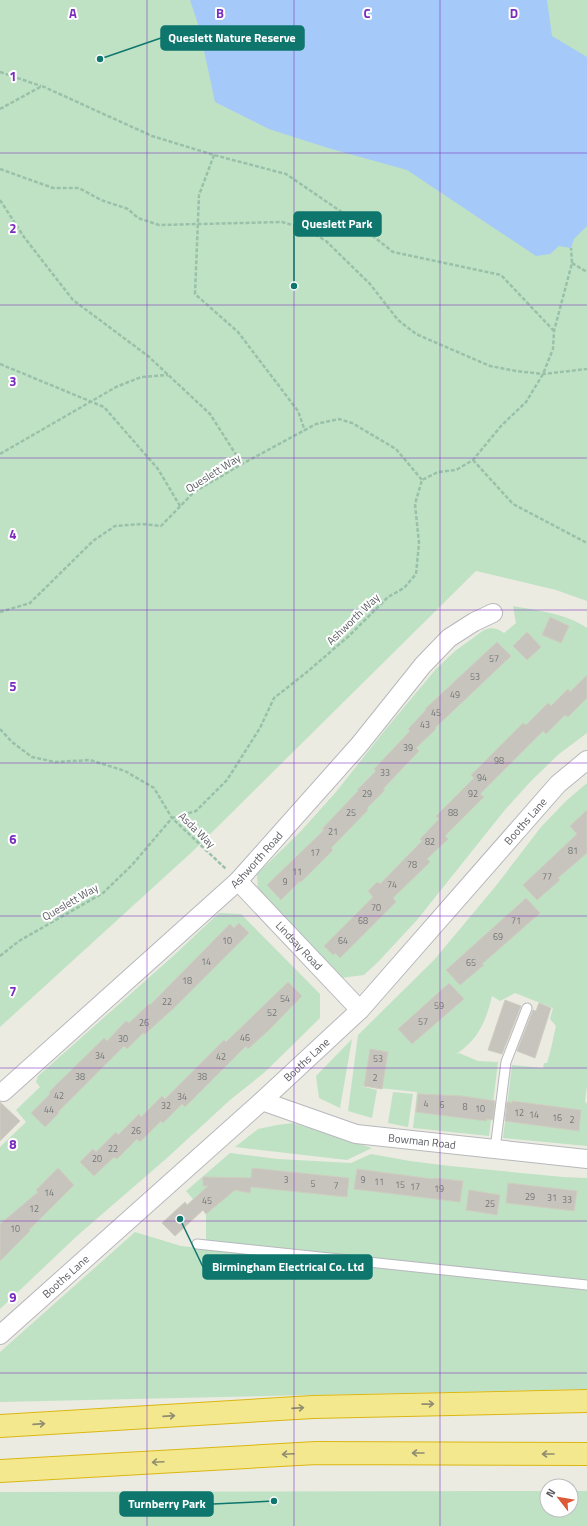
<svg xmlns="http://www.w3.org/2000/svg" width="587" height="1526" font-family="'Titillium Web',sans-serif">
	<rect width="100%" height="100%" fill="#ebebe1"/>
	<path fill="#bfe2c4" d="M0 0H587V601L556 590 476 571 193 851 0 1027Z
		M513 606C539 611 565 613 587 628V733L559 754 531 781 504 811 417 920 378 962 364 975 341 978 258 894 257 874 301 831 336 792 385 730 436 669 455 651 484 630C492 627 497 628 504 633L516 623Z
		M587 783V1086L585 1101 587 1104V1146L503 1138 512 1065 543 1068 544 1063H547C551 1051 553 1039 556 1026L550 1019 553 1008 515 993 500 1001 492 996C486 1021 479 1039 456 1054L459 1053 478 1061 498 1062 489 1136 413 1128 417 1092 360 1086 377 1090 372 1118 348 1111 358 1035 434 960 495 887 541 827 566 801Z
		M219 913 241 914 320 994V1018L265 1072 230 1100 167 1158 78 1235 0 1309V1147L26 1122 16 1110 40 1087 36 1082 38 1076 171 958Z
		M352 1039 340 1108 319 1098 316 1076Z
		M393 1092 413 1094 408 1127 388 1123Z
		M293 1123 372 1148 347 1160 235 1147 258 1129 277 1125Z
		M230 1153 278 1159 351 1163 371 1154 410 1161 450 1166 563 1177 587 1178V1282L266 1248 206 1240V1214L186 1191Z
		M135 1232 181 1246 587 1290V1389L0 1402V1352Z
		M547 1491V1510H571V1491H587V1526H0V1492Z"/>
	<path fill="#a5c9f8" d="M190 0H547L552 36 587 57V226L574 239 571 248 559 246 550 254 536 256 407 170 328 148 269 129 215 102 199 27Z"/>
	<path fill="#c7c4be" stroke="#cfcdc0" d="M550 617 569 626 561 643 542 635Z
		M527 632 541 647 527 660 513 646Z
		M497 642 511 656 435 728 436 729 416 748 419 751 383 789 385 790 367 808 368 810 331 848 333 850 301 882 300 881 281 900 267 885 324 830 322 829 358 791 357 790 376 771 374 769 410 731 408 729 426 710 425 709Z
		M587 675V698L568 717 565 715 546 734 543 731 480 794 484 797 445 836 448 839 427 859 430 862 393 898 396 902 340 958 335 953 333 955 324 946 373 897 368 891 377 882 380 884 422 841 420 839 439 819 436 816 474 778 471 775 523 723 526 725 548 703 551 706 568 689 570 692Z
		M587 810V853L558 878 560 880 537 900 523 885 577 834 570 826Z
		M526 898 540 913 482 964 484 965 460 985 446 970Z
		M239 923 249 933 174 1008 145 1034 143 1033 127 1049 124 1046 58 1112 59 1113 45 1127 31 1113 50 1094 49 1092 104 1038 107 1041 126 1021 129 1023 149 1004 150 1005 230 924 234 928Z
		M288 982 302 996 269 1030 248 1049 246 1046 185 1107 182 1104 163 1123 161 1121 140 1142 137 1139 117 1159 114 1157 94 1176 80 1162 93 1149 96 1152 116 1132 118 1135 139 1114 141 1117 162 1096 165 1099 224 1040 226 1042Z
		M449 983 464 999 412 1044 398 1029Z
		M505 1000 521 1006 502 1054 488 1050Z
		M539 1003 551 1008 535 1058 517 1051 533 1010 536 1011Z
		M370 1049 388 1052 382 1089 364 1086Z
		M418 1094 462 1096 495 1101 493 1120 487 1119 486 1121 416 1112Z
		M512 1101 581 1110 579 1131 505 1121 507 1102 512 1103Z
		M0 1102 20 1121 0 1141Z
		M58 1168 74 1185 29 1230 30 1231 0 1261V1224L38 1192 36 1190Z
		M252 1168 349 1178 347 1197 251 1187 250 1193 235 1190 206 1214 203 1210 175 1236 162 1223 185 1202 187 1205 208 1186H203V1177L251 1178Z
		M357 1169 433 1179 434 1178 463 1181 460 1202 354 1189Z
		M508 1183 577 1191 574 1211 506 1203Z
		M469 1190 500 1195 497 1215 466 1210Z"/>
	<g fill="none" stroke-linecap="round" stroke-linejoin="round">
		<g stroke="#b7b8bd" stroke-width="11">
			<path id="lane" d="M495 1149 506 1062 527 1008
				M197 1244 587 1285"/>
		</g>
		<g stroke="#b7b8bd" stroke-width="20">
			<g id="street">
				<path id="s1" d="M238 881 360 1010"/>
				<path id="s2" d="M3 1092 238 881 359 745 423 665 449 638 474 622 493 613"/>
				<path id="s3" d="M262 1101 356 1134 587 1159"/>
				<path id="s4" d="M0 1335 262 1101 360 1010 558 784 587 760"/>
			</g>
		</g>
		<g stroke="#dbb711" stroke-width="24">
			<path id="highway" d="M0 1426 313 1407 587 1401
				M0 1471 316 1453 587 1454"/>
		</g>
		<path stroke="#99c1aa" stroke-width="2.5" stroke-dasharray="4 2" stroke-linecap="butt" d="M0 72 41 86
			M0 109 42 86 152 136 214 155 286 174 349 217 393 252 501 275 554 331
			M214 155 199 195 195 294 238 332 298 411 305 431
			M0 169 53 188H79L101 200 128 209 138 218 159 225 282 222 306 229 326 241 370 284 398 320 416 334 490 366 516 371 543 374 587 369
			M0 200 24 237 73 300 148 356 210 414 242 464
			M572 263 587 272
			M0 364 104 407 158 469 180 506
			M0 454 116 387 141 377 168 375
			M473 460 513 504 587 543
			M0 612 30 603 93 541 115 526 142 524 161 526 194 492 242 464 316 424 339 419 352 423 396 449 422 480
			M0 729 12 742 32 757 55 762 90 760 125 771 154 788 172 818 226 869
			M0 956 19 941 103 893 132 865 172 818 196 811 227 780 260 728 274 698 307 672 350 635 388 597 404 588 416 574 419 543 415 504 422 480 438 472 456 470 473 460 501 426 526 402 543 374 553 349 554 331 572 263 571 248"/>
		<use href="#lane" stroke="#fff" stroke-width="9"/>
		<use href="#street" stroke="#fff" stroke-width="18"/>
		<use href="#highway" stroke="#f4e88f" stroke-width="22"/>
	</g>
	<defs><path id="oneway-shaft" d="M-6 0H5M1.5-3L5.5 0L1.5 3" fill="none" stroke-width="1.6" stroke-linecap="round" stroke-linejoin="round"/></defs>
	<g stroke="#908d71">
		<use href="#oneway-shaft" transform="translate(428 1404) rotate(-1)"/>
		<use href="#oneway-shaft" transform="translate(298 1408) rotate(-4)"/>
		<use href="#oneway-shaft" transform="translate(169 1416) rotate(-4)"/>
		<use href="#oneway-shaft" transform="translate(39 1424) rotate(-4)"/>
		<use href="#oneway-shaft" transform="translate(418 1453) rotate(-180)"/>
		<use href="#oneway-shaft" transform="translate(288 1454) rotate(177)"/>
		<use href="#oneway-shaft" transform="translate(548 1454) rotate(-180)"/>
		<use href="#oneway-shaft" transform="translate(158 1462) rotate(177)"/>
	</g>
	<path fill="none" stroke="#7b2cbf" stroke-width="1" stroke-opacity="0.55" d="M147 0V1526M294 0V1526M440 0V1526M0 153H587M0 305H587M0 458H587M0 610H587M0 763H587M0 916H587M0 1068H587M0 1221H587M0 1373H587"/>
	<g text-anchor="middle" stroke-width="4" stroke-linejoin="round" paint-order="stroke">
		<g font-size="9" fill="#757678">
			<text x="494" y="662">57</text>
			<text x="475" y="680">53</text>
			<text x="455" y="698">49</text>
			<text x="436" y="716">45</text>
			<text x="425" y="728">43</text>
			<text x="408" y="751">39</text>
			<text x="499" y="764">98</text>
			<text x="385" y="776">33</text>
			<text x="482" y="781">94</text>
			<text x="367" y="797">29</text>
			<text x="473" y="797">92</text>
			<text x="351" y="816">25</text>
			<text x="453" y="816">88</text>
			<text x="333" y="835">21</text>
			<text x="430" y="845">82</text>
			<text x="573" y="854">81</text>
			<text x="315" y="856">17</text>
			<text x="412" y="868">78</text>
			<text x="297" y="875">11</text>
			<text x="547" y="880">77</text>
			<text x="285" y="885">9</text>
			<text x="392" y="888">74</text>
			<text x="376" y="911">70</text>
			<text x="363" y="924">68</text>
			<text x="516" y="924">71</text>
			<text x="498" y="940">69</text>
			<text x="227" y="944">10</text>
			<text x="343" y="944">64</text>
			<text x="206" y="965">14</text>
			<text x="471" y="966">65</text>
			<text x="187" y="984">18</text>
			<text x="285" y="1002">54</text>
			<text x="167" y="1005">22</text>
			<text x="439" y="1009">59</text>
			<text x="272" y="1016">52</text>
			<text x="423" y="1025">57</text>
			<text x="144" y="1026">26</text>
			<text x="245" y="1041">46</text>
			<text x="123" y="1042">30</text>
			<text x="100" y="1059">34</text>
			<text x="221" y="1060">42</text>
			<text x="378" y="1062">53</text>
			<text x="80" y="1080">38</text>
			<text x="202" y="1080">38</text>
			<text x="375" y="1081">2</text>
			<text x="59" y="1099">42</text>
			<text x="182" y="1100">34</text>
			<text x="426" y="1107">4</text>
			<text x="442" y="1108">6</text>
			<text x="166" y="1109">32</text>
			<text x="465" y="1110">8</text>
			<text x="480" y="1112">10</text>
			<text x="49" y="1113">44</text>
			<text x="519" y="1116">12</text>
			<text x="534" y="1118">14</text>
			<text x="557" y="1121">16</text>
			<text x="572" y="1123">2</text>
			<text x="136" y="1134">26</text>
			<text x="113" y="1152">22</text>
			<text x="97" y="1162">20</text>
			<text x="286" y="1183">3</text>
			<text x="363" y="1183">9</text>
			<text x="379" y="1185">11</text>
			<text x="313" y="1187">5</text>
			<text x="400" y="1188">15</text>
			<text x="336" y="1189">7</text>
			<text x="415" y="1190">17</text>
			<text x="439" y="1192">19</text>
			<text x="49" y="1196">14</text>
			<text x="530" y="1200">29</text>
			<text x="552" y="1201">31</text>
			<text x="567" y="1203">33</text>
			<text x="207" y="1204">45</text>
			<text x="490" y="1207">25</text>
			<text x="34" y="1212">12</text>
			<text x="15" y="1232">10</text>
		</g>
		<g font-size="11" fill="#5a5c61" stroke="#fff">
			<text transform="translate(213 473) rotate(-32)" y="4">Queslett Way</text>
			<text transform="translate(353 619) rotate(-44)" y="4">Ashworth Way</text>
			<text dy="4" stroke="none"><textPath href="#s4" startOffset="736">Booths Lane</textPath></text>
			<text transform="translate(197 830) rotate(44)" y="4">Asda Way</text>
			<text dy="4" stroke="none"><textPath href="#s2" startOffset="344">Ashworth Road</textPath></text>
			<text transform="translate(70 902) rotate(-30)" y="4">Queslett Way</text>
			<text dy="4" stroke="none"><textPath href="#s1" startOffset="89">Lindsay Road</textPath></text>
			<text dy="4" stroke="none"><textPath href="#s4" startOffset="412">Booths Lane</textPath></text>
			<text dy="4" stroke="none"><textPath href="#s3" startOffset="166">Bowman Road</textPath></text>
			<text dy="4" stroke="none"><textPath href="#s4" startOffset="88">Booths Lane</textPath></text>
		</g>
	</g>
	<g font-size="13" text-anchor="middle" font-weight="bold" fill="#7b2cbf" stroke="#fff" stroke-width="4" stroke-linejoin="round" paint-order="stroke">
		<text x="73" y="18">A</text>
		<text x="220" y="18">B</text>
		<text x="367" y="18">C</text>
		<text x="514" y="18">D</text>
		<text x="13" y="81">1</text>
		<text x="13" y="233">2</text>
		<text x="13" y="386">3</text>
		<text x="13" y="539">4</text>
		<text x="13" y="691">5</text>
		<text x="13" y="844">6</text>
		<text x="13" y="996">7</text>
		<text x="13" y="1149">8</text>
		<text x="13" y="1302">9</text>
	</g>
	<path fill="none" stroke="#0f766e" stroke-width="1.5" d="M100 59L161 38M294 286L294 224M180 1219L203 1267M274 1501L213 1504"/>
	<g fill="#0f766e" stroke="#fff" stroke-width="1.5">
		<circle cx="100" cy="59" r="4"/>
		<circle cx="294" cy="286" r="4"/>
		<circle cx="180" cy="1219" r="4"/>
		<circle cx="274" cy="1501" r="4"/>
	</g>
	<g fill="#0f766e" stroke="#0f766e" stroke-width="1.5">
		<rect x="161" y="26" width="143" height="24" rx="4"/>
		<rect x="294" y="212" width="87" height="24" rx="4"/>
		<rect x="203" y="1255" width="169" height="24" rx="4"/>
		<rect x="120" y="1492" width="93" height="24" rx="4"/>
	</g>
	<g font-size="12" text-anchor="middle" font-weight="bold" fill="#fff">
		<text x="232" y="42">Queslett Nature Reserve</text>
		<text x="337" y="228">Queslett Park</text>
		<text x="288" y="1271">Birmingham Electrical Co. Ltd</text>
		<text x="167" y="1508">Turnberry Park</text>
	</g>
	<g transform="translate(559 1498) rotate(301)"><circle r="19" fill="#ffffff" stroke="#bdbec0"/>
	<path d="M0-3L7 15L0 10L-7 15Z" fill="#db5a38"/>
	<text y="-6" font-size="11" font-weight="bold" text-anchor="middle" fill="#5a5c61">N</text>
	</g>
</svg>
